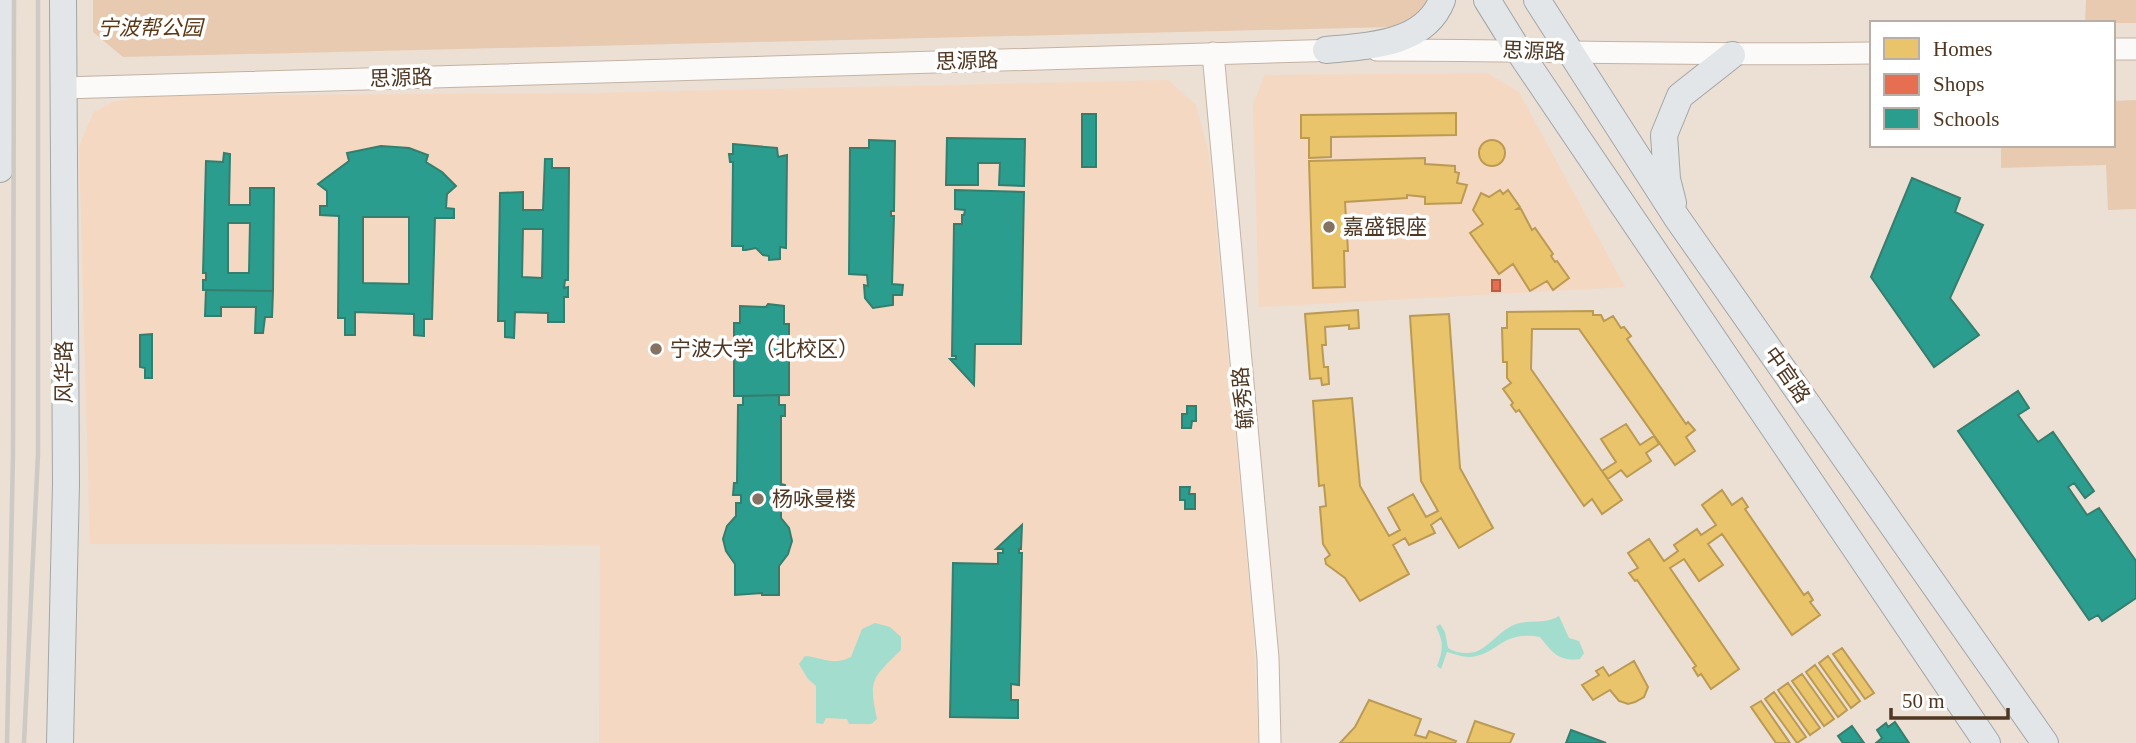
<svg xmlns="http://www.w3.org/2000/svg" width="2136" height="743" font-family="'Times New Roman','Noto Sans SC',serif">
	<rect width="100%" height="100%" fill="#ecdfd4"/>
	<path fill="#f4d8c1" d="M1487 73 1519 92 1625 287 1259 307 1253 104 1265 75Z
		M1168 80 1196 105 1209 154 1253 628 1258 743H599L600 545 90 544 79 146 94 112 113 102 139 96 591 93Z"/>
	<path fill="#e8cab1" d="M93 0H1429L1427 10 1392 27 123 57 93 32Z
		M2086 0H2136V23H2085Z
		M2136 100V209L2108 210 2106 165 2001 168V145H2113V101Z"/>
	<path fill="#a3ddce" d="M1559 616 1569 638 1579 641 1584 653 1580 659C1559 662 1552 652 1540 637 1501 630 1498 655 1470 657 1462 657 1455 654 1447 652L1441 669 1437 666C1443 651 1444 641 1436 627L1440 624 1445 632 1448 648C1456 653 1466 654 1475 652 1488 648 1500 630 1516 624 1531 619 1545 625 1559 616Z
		M875 623 890 627 901 637V650C873 678 868 678 877 719L871 724H849L847 719 826 718 823 724 816 723V686L808 679 799 664 805 656C825 658 832 666 851 657L862 629Z"/>
	<path fill="#e9c46a" stroke="#bb9a54" stroke-width="2" d="M1456 113V135L1331 137V157L1309 158V138H1301V115Z
		M1479 153a13 13 0 1 1 26 0a13 13 0 1 1-26 0Z
		M1425 158V164L1455 166V172L1459 173 1457 183 1467 185 1461 203 1425 204V197L1407 195V198L1345 202 1348 251H1344L1345 287 1313 288 1309 161Z
		M1500 190 1503 194 1508 190 1520 207 1517 209H1521L1532 230 1535 228 1553 254 1551 256 1555 262 1557 261 1569 278 1553 290 1547 281 1530 291 1513 264 1499 274 1470 233 1483 224 1473 210 1481 193 1489 197Z
		M1358 310 1359 328 1349 329V325L1325 327 1326 345H1322L1324 367H1328L1329 384 1322 385 1321 378 1310 379 1305 314Z
		M1593 311V315H1601L1604 321 1613 316 1621 328 1624 327 1631 336 1627 339 1686 424 1688 422 1695 430 1686 437 1695 451 1675 465 1579 329H1532L1531 369 1622 500 1602 514 1592 499 1584 506 1519 410 1516 412 1511 405 1513 403 1503 389 1511 383 1507 378V362H1503L1502 328H1507V312Z
		M1449 314 1460 468 1493 528 1459 548 1441 518 1431 525 1435 533 1409 545 1405 538 1393 545 1409 574 1360 601 1345 578 1326 564 1325 559 1330 555 1323 544 1320 507 1326 506 1324 485 1319 486 1313 401 1352 398 1360 486 1389 536 1400 530 1388 508 1413 494 1426 517 1438 511 1421 481 1410 316Z
		M1626 424 1640 445 1654 436 1659 444 1646 453 1651 461 1627 477 1621 470 1608 479 1602 471 1616 462 1601 439Z
		M1722 490 1732 505 1742 498 1748 507 1745 509 1804 595 1808 592 1813 600 1810 602 1820 615 1792 635 1722 534 1708 544 1723 565 1699 581 1684 559 1670 568 1739 669 1711 689 1701 674 1698 676 1693 668 1696 666 1637 580 1635 581 1629 573 1638 568 1628 553 1649 539 1664 561 1678 551 1674 545 1697 529 1701 535 1716 525 1702 505Z
		M1842 648 1874 693 1865 699 1833 654Z
		M1828 656 1860 701 1851 708 1819 663Z
		M1634 661 1648 687 1644 697 1635 702 1628 704 1619 701 1610 690 1593 700 1582 685 1599 675 1596 671 1603 667 1609 676Z
		M1815 665 1847 710 1838 717 1806 672Z
		M1802 674 1834 719 1824 726 1792 681Z
		M1788 683 1820 728 1810 735 1778 690Z
		M1774 692 1806 737 1797 743 1765 699Z
		M1369 700 1421 719 1415 735 1426 738 1429 731 1456 741 1455 743H1340L1355 727Z
		M1761 701 1790 743H1776L1751 707Z
		M1475 721 1514 734 1510 743H1467Z"/>
	<path fill="#e76f51" stroke="#b95e43" stroke-width="2" d="M1492 280H1500V291H1492Z"/>
	<path fill="#2a9d8f" stroke="#357e6e" stroke-width="2" fill-rule="evenodd" d="M1082 114H1096V167H1082Z
		M947 138 1025 139 1024 186 999 185 1000 163H978V185H946Z
		M869 140 895 141 894 211H891V216H894L892 284 903 285 902 295H893V305L873 308 865 298 864 285 868 286 867 275 849 274 850 148H869Z
		M733 144 777 148 778 157 787 155 786 248 780 247V259L769 260V256L763 255 756 248 746 250H743V246H732L733 162H730L729 154H733Z
		M381 146 409 148 428 155 426 162 442 172 456 186 447 194 446 208 454 209V218H435L432 319H424V336L414 335V314L355 312V335H345V318H338L339 216 320 215V206H327V191L318 184 349 161 347 153ZM363 217H409V284L363 283Z
		M224 153 230 154 229 205H250V188H274L273 291 203 290V280H206V273H203L206 161 223 162ZM228 223H250L249 273H228Z
		M545 159H552V168H569L568 280H565L564 288 568 287V297H564V322H548V313L515 312 514 338 505 337V321H498L500 193 523 192V210H543ZM523 229H543L542 278 522 277Z
		M1912 178 1960 198 1955 212 1983 225 1950 298 1979 335 1934 367 1871 277Z
		M955 190 1024 192 1021 344H975L974 385 950 359H956V356H952L954 224H962V215H964L965 210 955 209Z
		M206 290 273 291 272 317H265L263 333H255L256 307H221V316H205Z
		M768 304 784 306V324H789V395L734 396V323H740V306L766 307Z
		M152 334V378H145V368L140 367V335Z
		M2018 391 2029 408 2018 415 2038 442 2053 432 2094 491 2085 498 2074 483 2068 487 2087 515 2099 508 2136 561V598L2102 621 2098 615 2089 620 1958 431Z
		M779 395V405H785V416H781V484L785 485 784 495H776V505L781 504V518L789 528 792 541 788 554 779 566V595H762V593L735 595V564L726 551 723 539 727 526 736 516V503H741V495H733L734 483H737L738 405H743V396Z
		M1187 406H1196V421H1192L1191 428H1182V414H1187Z
		M1180 487H1190L1189 494H1195V509H1185V500H1180Z
		M1022 525 1021 549H1019V553H1022L1019 685 1011 684V700H1018V718L950 717 953 563 998 564V553H1003V549H996Z
		M1895 722 1909 743H1876L1882 738 1877 730 1886 723 1888 727Z
		M1852 726 1864 743H1843L1838 736Z
		M1571 730 1606 743H1566Z"/>
	<g fill="none" stroke-linecap="round" stroke-linejoin="round">
		<g stroke="#c4b3a4" stroke-width="23">
			<path id="tertiary" d="M2113 49H2136
				M1377 50C1542 50 1707 56 1872 53
				M1213 53 1268 658 1270 743
				M63 88 1341 50"/>
		</g>
		<g stroke="#a3a6a6" stroke-width="28">
			<path id="primary" d="M1487 0 1518 50 1987 743
				M1537 0 1677 218 2045 743
				M1326 50C1367 46 1425 45 1442 0
				M0 169 2 0
				M1673 203 1667 179 1664 135 1680 96 1732 55
				M60 743 66 484 63 0"/>
		</g>
		<use href="#tertiary" stroke="#fcfaf9" stroke-width="21"/>
		<use href="#primary" stroke="#e2e6e8" stroke-width="26"/>
		<path stroke="#cdc9c5" stroke-width="4.5" d="M7 743 13 454 14 0
			M24 743 38 454V0"/>
	</g>
	<g fill="#867260" stroke="#fff" stroke-width="2.5">
		<circle cx="1329" cy="227" r="7"/>
		<circle cx="656" cy="349" r="7"/>
		<circle cx="758" cy="499" r="7"/>
	</g>
	<g text-anchor="middle" stroke-width="7" stroke-linejoin="round" paint-order="stroke">
		<g font-size="21" font-style="italic" fill="#5d3815" stroke="#fff">
			<text x="150" y="35">宁波帮公园</text>
		</g>
		<g font-size="21" fill="#4f3722" stroke="#fff">
			<text transform="translate(1534 51) rotate(2)" y="7">思源路</text>
			<text transform="translate(967 61) rotate(-2)" y="7">思源路</text>
			<text transform="translate(401 78) rotate(-2)" y="7">思源路</text>
			<text transform="translate(64 372) rotate(-90)" y="7">风华路</text>
			<text transform="translate(1787 375) rotate(55)" y="7">中官路</text>
			<text transform="translate(1243 398) rotate(-95)" y="7">毓秀路</text>
		</g>
		<g font-size="21" fill="#4f3722" stroke="#fff" text-anchor="start">
			<text x="1343" y="234">嘉盛银座</text>
			<text x="670" y="356">宁波大学（北校区）</text>
			<text x="772" y="506">杨咏曼楼</text>
		</g>
	</g>
	<rect x="1870" y="21" width="245" height="126" fill="#ffffff" stroke="#b9afa7" stroke-width="2"/>
	<rect x="1884" y="38" width="35" height="21" fill="#e9c46a" stroke="#b9afa7" stroke-width="2"/>
	<text x="1933" y="56" font-size="21" fill="#4f3722">Homes</text>
	<rect x="1884" y="74" width="35" height="21" fill="#e76f51" stroke="#b9afa7" stroke-width="2"/>
	<text x="1933" y="91" font-size="21" fill="#4f3722">Shops</text>
	<rect x="1884" y="108" width="35" height="21" fill="#2a9d8f" stroke="#b9afa7" stroke-width="2"/>
	<text x="1933" y="126" font-size="21" fill="#4f3722">Schools</text>
	<path d="M1891 708v10h117v-10" fill="none" stroke="#4f3722" stroke-width="3.5"/>
	<text x="1902" y="708" font-size="21" fill="#4f3722" stroke="#ffffff" stroke-width="5" paint-order="stroke">50 m</text>
</svg>
